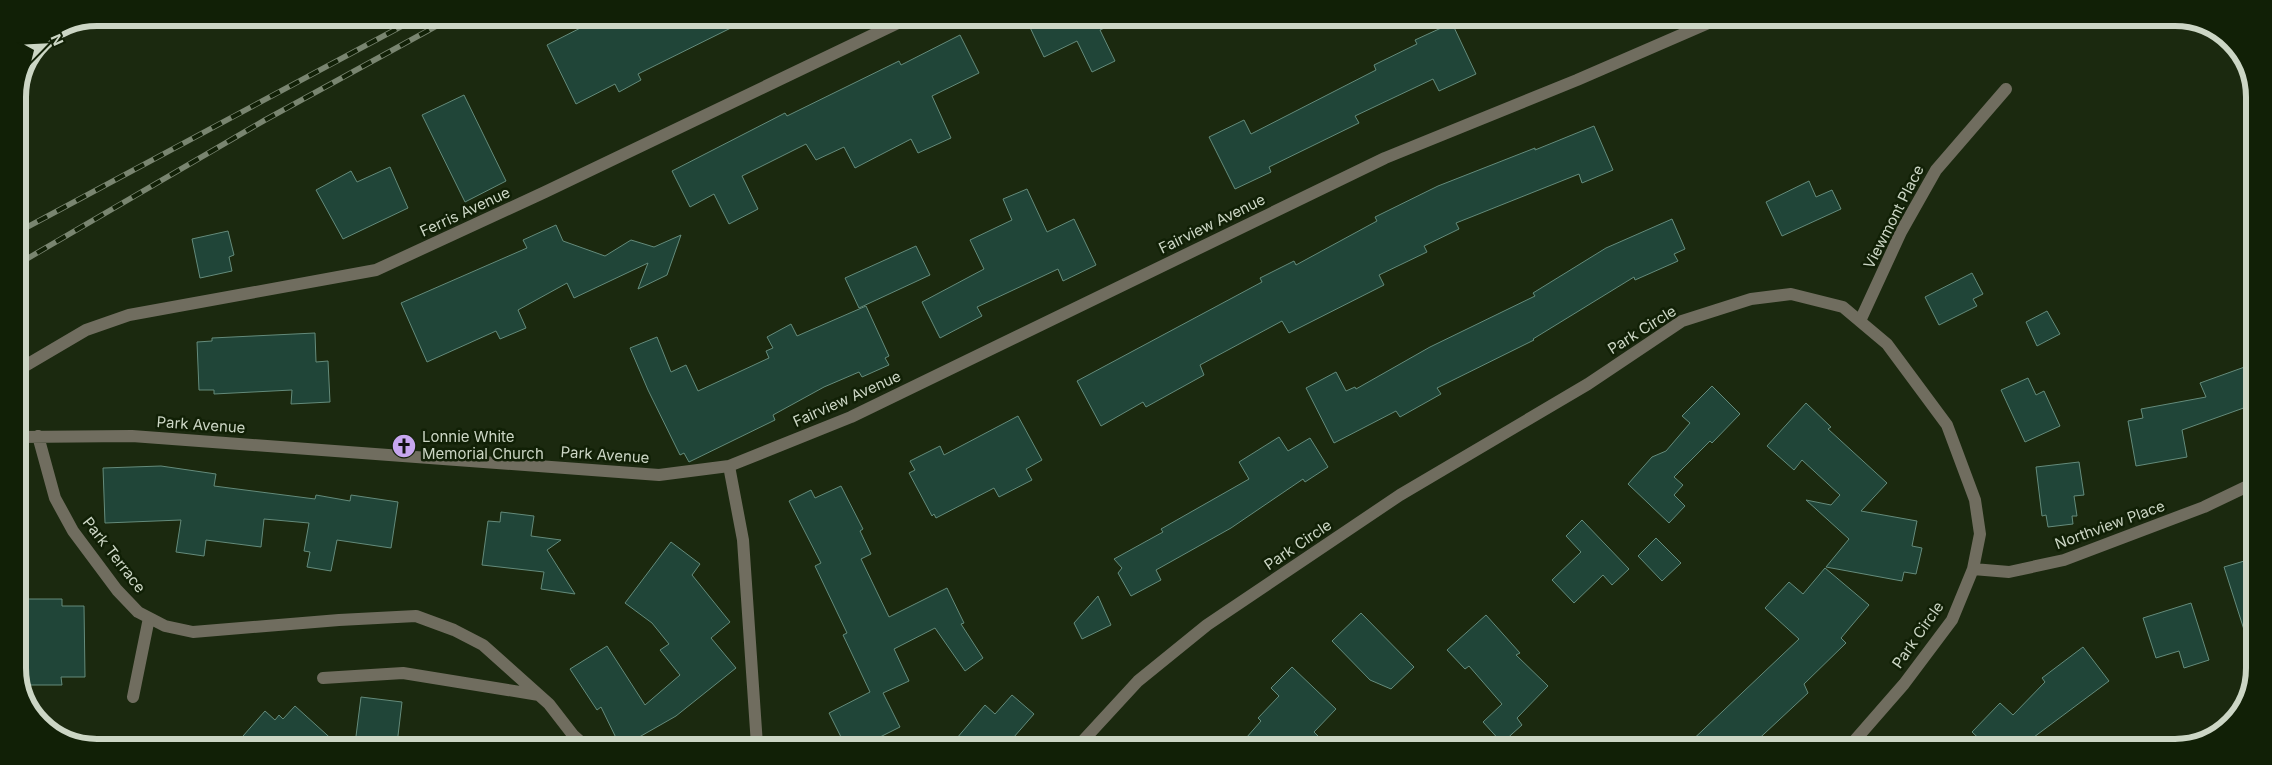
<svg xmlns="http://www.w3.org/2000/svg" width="2272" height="765" font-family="Inter,sans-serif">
	<rect width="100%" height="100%" fill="#1b290f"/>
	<path fill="#204538" stroke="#648b7b" d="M600 18 643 19H749L638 74 641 80 619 92 615 84 576 104 547 45Z
		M1026 19 1122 20 1100 30 1115 61 1092 72 1077 41 1044 57Z
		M1452 23 1476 74 1439 91 1433 79 1355 116 1359 123 1269 167 1271 172 1235 189 1209 137 1244 120 1251 134 1376 70 1374 65 1417 44 1415 40Z
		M960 35 979 73 932 96 951 138 918 153 911 139 855 168 844 147 816 160 806 144 742 176 758 209 729 224 714 194 690 207 672 171 785 113 787 116 899 61 901 65Z
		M464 95 506 181 465 202 422 115Z
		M1594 126 1613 170 1582 183 1579 174 1456 223 1459 229 1424 246 1427 252 1379 275 1384 285 1289 333 1282 321 1200 365 1204 375 1146 407 1143 402 1101 426 1077 381 1262 282 1260 278 1294 261 1296 265 1377 221 1375 217 1438 186 1535 148V150Z
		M390 167 408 208 343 239 316 190 351 171 357 182Z
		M1809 181 1816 197 1832 190 1841 209 1782 236 1766 202Z
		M1027 189 1047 232 1074 219 1096 265 1063 281 1058 269 977 307 982 316 940 338 922 302 984 269 970 240 1012 220 1003 199Z
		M1672 219 1685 249 1674 254 1678 261 1635 280 1634 277 1533 339 1534 340 1437 388 1441 394 1400 417 1396 411 1334 443 1306 388 1336 372 1346 391 1355 387 1356 389 1430 347 1535 296 1533 293 1606 248Z
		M556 225 563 241 605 256 631 240 654 247 681 235 667 275 638 289 648 263 574 298 567 283 518 310 526 328 500 339 496 331 427 362 401 303 527 248 523 240Z
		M228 231 234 255 229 257 232 271 200 278 192 239Z
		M916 246 930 275 859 308 845 278Z
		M1972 273 1983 294 1973 299 1977 306 1939 325 1925 297Z
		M866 306 889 356 885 358 889 365 862 377 859 372 824 387 773 415 775 420 689 462 684 453 680 455 648 390 630 348 657 337 671 372 686 365 698 391 769 358 766 351 773 348 767 337 791 324 797 336Z
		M2047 311 2060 334 2037 346 2026 322Z
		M315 333 316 362 328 361 330 402 291 404 292 390 214 394V390H199L197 342 212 341V338Z
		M2253 364 2252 405 2182 430 2187 457 2136 466 2128 421 2143 418 2141 409 2206 397 2200 383Z
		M2028 378 2036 395 2044 391 2060 426 2025 442 2001 390Z
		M1712 386 1740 414 1712 443 1710 441 1674 477 1683 485 1674 495 1685 506 1669 523 1628 484 1652 457 1666 451 1690 423 1682 416Z
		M1806 403 1831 427 1828 429 1887 483 1861 511 1917 521 1912 546 1922 548 1916 574 1904 572 1902 581 1826 567 1849 539 1806 500 1831 505 1840 495 1802 460 1794 470 1767 446Z
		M1018 416 1042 460 1026 469 1032 480 999 497 994 488 936 518 934 514 932 516 909 473 915 470 910 461 940 446 944 455Z
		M1279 437 1288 451 1310 438 1328 467 1305 482 1303 479 1231 528 1156 570 1161 580 1131 596 1118 573 1122 568 1114 559 1163 532 1161 529 1249 479 1239 462Z
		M2079 462 2084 495 2074 496 2077 516H2072L2073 524 2048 527 2046 515 2042 516 2036 467Z
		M161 466 216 474 214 486 315 499 316 495 350 501 351 495 398 502 391 548 337 540 331 571 307 567 310 552 304 551 309 523 264 519 261 547 206 540 204 556 176 552 181 520 105 523 103 468Z
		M841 486 863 529 860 531 871 554 861 559 889 617 947 588 964 623 961 624 983 658 965 671 935 628 894 649 909 681 883 693 900 727 880 737 884 745H845L829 713 870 692 843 635 847 633 815 566 821 563 789 501 811 490 815 498Z
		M501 512 534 516 531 536 561 540 547 550 575 594 541 589 544 572 482 565 488 521 500 522Z
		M1582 520 1629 569 1612 585 1603 575 1574 603 1552 580 1581 552 1566 536Z
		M1656 538 1681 563 1662 581 1638 556Z
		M671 542 700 564 692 575 730 622 711 638 736 668 676 716 627 744H619L601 707 597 710 570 669 607 646 645 705 680 675 660 650 669 644 652 623 625 603Z
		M2251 559V636H2246L2224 567Z
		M1825 568 1869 605 1841 638 1846 643 1804 684 1808 693 1750 747H1685L1799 639 1765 608 1789 582 1803 594Z
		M1098 596 1111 625 1082 639 1074 623Z
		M18 599H62V606H84L85 677H61L62 685H22L18 673Z
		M2191 603 2209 660 2184 668 2179 651 2156 658 2143 618Z
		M1361 613 1414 667 1391 689 1370 680 1332 641Z
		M1486 615 1520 653 1516 655 1548 686 1517 718 1522 725 1502 743 1483 722 1502 704 1469 666 1465 669 1447 650Z
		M2083 647 2109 681 2034 737 2044 747H1988L1972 732 2000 703 2013 715 2045 682 2042 678Z
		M1292 667 1336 709 1314 732 1328 746H1239L1261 721 1258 718 1279 696 1271 688Z
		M1012 695 1034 714 1007 745H951L985 705 995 714Z
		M361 697 402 702 397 744H355Z
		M295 706 337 744H236L265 711 275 720 279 715 283 719Z"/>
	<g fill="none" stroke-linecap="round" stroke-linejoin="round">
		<path stroke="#706d5f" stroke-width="12" d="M1860 321 1901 232 1936 170 2006 89
			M18 370 86 330 129 315 376 270 545 192 906 19
			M38 436 55 498 73 531 117 590 138 612 165 626 193 632 339 620 416 616 454 630 483 645 549 704 573 735 583 744
			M18 437 132 436 659 475 729 466 851 417 1385 158 1577 80 1713 21
			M729 466 743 540 757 745
			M1973 569 2009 572 2064 560 2204 507 2252 484
			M323 678 403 673 539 695
			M133 697 149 618
			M1079 745 1138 681 1207 625 1400 495 1588 384 1682 321 1751 299 1791 294 1843 307 1887 344 1947 425 1975 500 1980 534 1973 569 1952 620 1904 684 1849 747"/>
		<g stroke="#798570" stroke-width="5.5">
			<path id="rail" d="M18 232 417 18
				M18 264 265 120 451 18"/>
		</g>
		<use href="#rail" stroke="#112006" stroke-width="4" stroke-dasharray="11" stroke-linecap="butt"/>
	</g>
	<defs>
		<g id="church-disc" transform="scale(1.25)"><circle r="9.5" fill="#c7a6ef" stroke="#112006"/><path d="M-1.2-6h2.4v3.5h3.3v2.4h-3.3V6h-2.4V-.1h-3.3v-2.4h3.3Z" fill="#111"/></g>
	</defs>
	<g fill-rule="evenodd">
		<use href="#church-disc" x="404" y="446"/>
	</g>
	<g text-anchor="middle" stroke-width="5" stroke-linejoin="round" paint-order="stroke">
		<g font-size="15" fill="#ccd6c5" stroke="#112006">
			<text transform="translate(465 212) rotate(-25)" y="5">Ferris Avenue</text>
			<text transform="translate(1894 217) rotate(-63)" y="5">Viewmont Place</text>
			<text transform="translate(1212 224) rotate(-26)" y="5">Fairview Avenue</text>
			<text transform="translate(1642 330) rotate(-32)" y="5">Park Circle</text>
			<text transform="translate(847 399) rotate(-24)" y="5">Fairview Avenue</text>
			<text transform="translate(201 425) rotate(4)" y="5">Park Avenue</text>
			<text transform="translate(605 455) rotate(4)" y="5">Park Avenue</text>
			<text transform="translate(2110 525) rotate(-20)" y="5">Northview Place</text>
			<text transform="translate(1298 545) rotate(-34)" y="5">Park Circle</text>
			<text transform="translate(114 555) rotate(52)" y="5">Park Terrace</text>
			<text transform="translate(1918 635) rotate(-55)" y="5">Park Circle</text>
		</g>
		<g font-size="15" fill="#ccd6c5" stroke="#112006" text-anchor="start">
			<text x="422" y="442">Lonnie White<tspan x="422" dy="17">Memorial Church</tspan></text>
		</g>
	</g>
	<path d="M0 0H2272V765H0ZM97 26H2175A71 71 0 0 1 2246 97V668A71 71 0 0 1 2175 739H97A71 71 0 0 1 26 668V97A71 71 0 0 1 97 26Z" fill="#112006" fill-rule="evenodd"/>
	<path fill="none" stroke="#ccd6c5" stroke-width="6" d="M97 26H2175A71 71 0 0 1 2246 97V668A71 71 0 0 1 2175 739H97A71 71 0 0 1 26 668V97A71 71 0 0 1 97 26Z"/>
	<g transform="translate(45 45) rotate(66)" stroke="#112006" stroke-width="4" paint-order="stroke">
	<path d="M0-4L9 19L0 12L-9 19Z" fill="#ccd6c5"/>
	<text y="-8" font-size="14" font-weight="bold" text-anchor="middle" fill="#ccd6c5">N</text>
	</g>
</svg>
